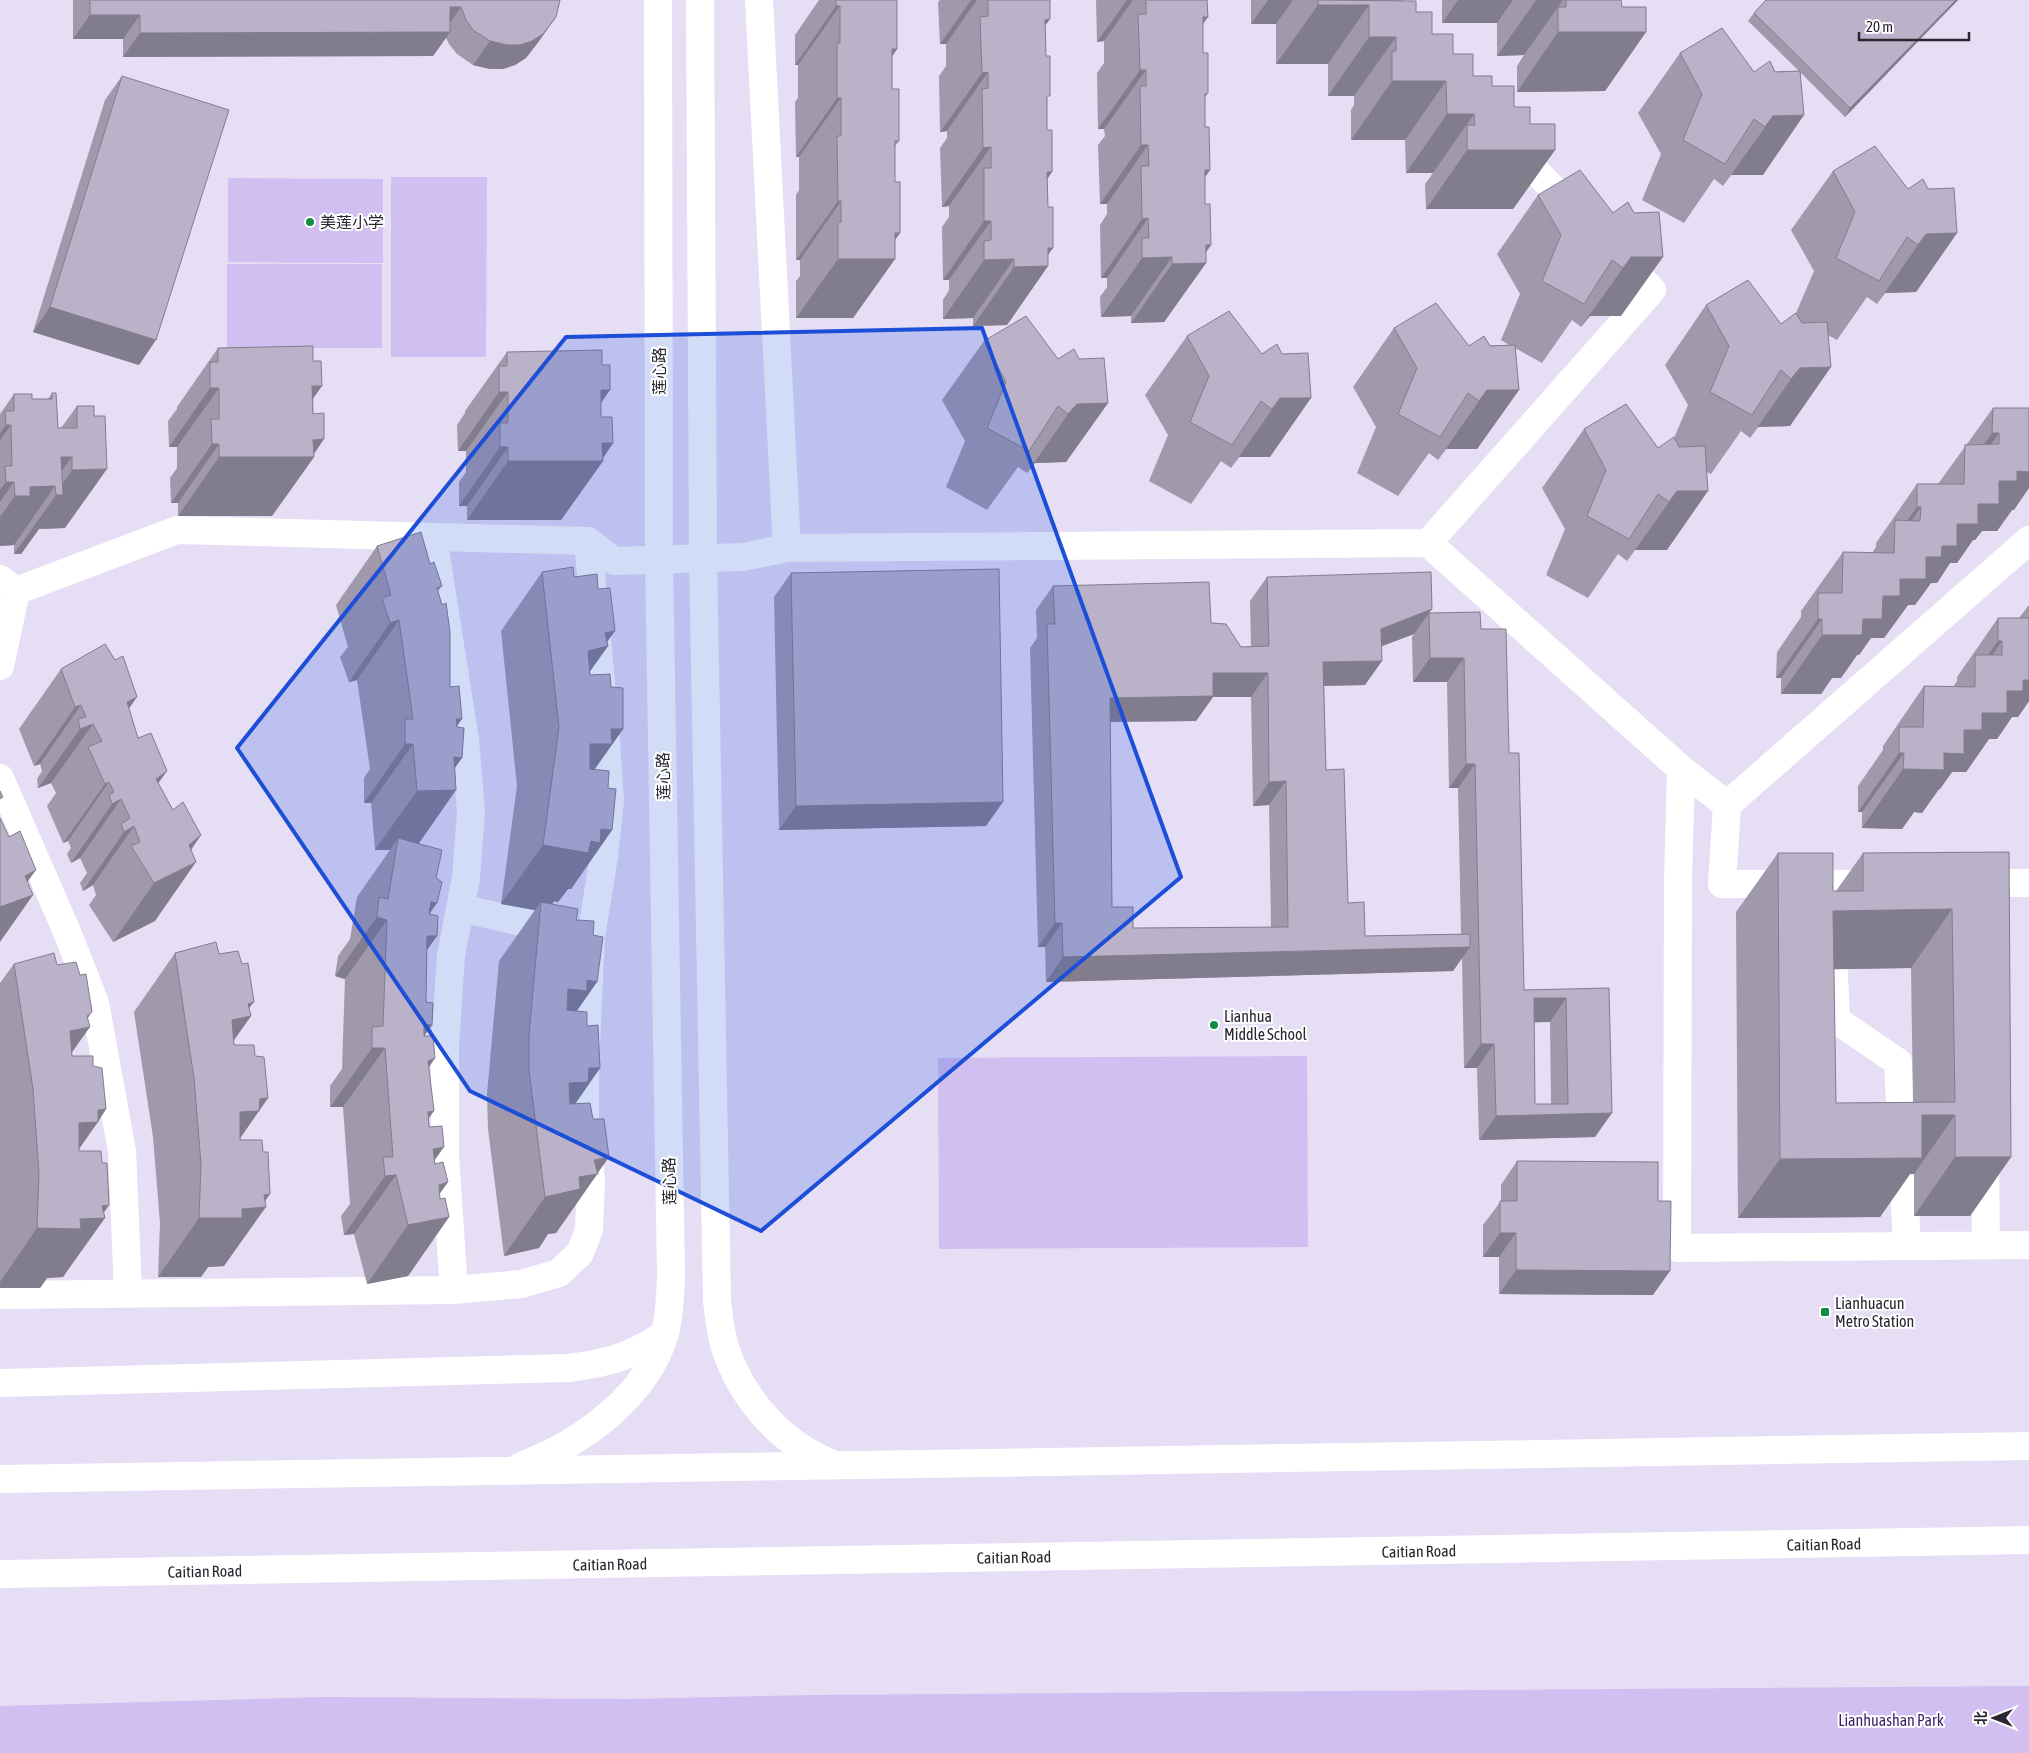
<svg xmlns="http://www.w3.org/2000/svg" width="2029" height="1753" font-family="'Asap Condensed','Noto Sans SC',sans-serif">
	<rect width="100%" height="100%" fill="#e5def5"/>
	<path fill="#d0bff0" d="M391 177H487L486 357H391Z
		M228 178 383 179V263L228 262Z
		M227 264H382V348H227Z
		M1307 1056 1308 1247 939 1249 938 1058Z
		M2029 1686V1753H0V1706L326 1697 630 1699 813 1695Z"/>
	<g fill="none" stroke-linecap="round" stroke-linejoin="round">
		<path stroke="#fff" stroke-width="28" d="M759 0 787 548
			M1512 147 1577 213
			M433 537 465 740 471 812 466 878 451 955 445 1047V1156L454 1290
			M1428 543 1652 290 1619 256
			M0 579 16 591 177 530 588 541 614 561 743 557 787 548 1428 543 1681 769 1678 879 1677 1248 2029 1245
			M0 666 16 591
			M1681 769 1727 805 2029 540
			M0 778 67 932 95 1003 122 1151 128 1294
			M1727 805 1722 884H1878
			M1971 883H2029
			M460 908 562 931
			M1832 933 1836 1020 1898 1062 1907 1245
			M1985 1157 1986 1245
			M0 1295 454 1290 521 1284 559 1273 580 1253 589 1230 591 1181 585 1122V1065L591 937 604 856 610 801 605 727 588 541
			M0 1383 568 1368C609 1363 630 1357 665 1334"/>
		<path stroke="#fff" stroke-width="28" d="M700 0 703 558 717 1301C719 1316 720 1332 725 1347 741 1398 782 1445 833 1464
			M521 1466C580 1444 647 1397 665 1333 670 1314 670 1295 671 1276L659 560 658 0
			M0 1479 2029 1446
			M0 1574 2029 1540"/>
	</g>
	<path fill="#a099ac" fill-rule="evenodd" d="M73 0H560L556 17 539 41 526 58 515 65 503 69H490L473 65 457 54 449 44 446 38 433 56 123 57V39H73Z
		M819 0H897V49L892 57V89L899 141 895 146V182L900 233 895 240V259L853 318H796V281L800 276V260H796V195L799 190V157H796L795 102 798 98V65H795V35Z
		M940 0H1050L1045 25 1047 130 1052 172 1047 179 1048 266 1007 325 973 326V318L943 319V300L949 290V280H943L942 227 949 217V206L942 207 940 148 947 138V131L940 132 939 76 946 66V44H940L938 2Z
		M1096 0H1207L1208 17 1203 23V53L1208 93 1205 98V127L1210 170 1205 177V204L1211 245 1206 252V263L1164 322 1131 323V316L1101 317 1100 297 1107 287V278H1101L1100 225 1107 214V204H1100L1098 145 1105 136 1104 129H1098L1097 73 1104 63V41L1097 42Z
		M1251 0H1401L1416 12 1432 34 1453 54 1473 76 1492 86 1514 107 1555 150 1513 209H1426L1425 184 1433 173H1406L1405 140H1351V110L1354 105V96H1328V64H1276V24H1251Z
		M1442 0H1621L1622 7 1646 32 1605 91 1517 92V66L1524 55 1497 56V23H1442Z
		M1766 0H1958L1845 117 1801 73 1763 175H1731L1723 186 1714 179 1684 223 1642 200 1661 154 1638 113 1680 53 1754 72 1799 71 1748 21 1754 13Z
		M122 76 139 365 33 332 105 100Z
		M1833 171 1908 189H1928L1957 233 1916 292 1885 293 1877 304 1867 297 1837 340 1828 335 1790 426 1758 427 1750 438 1741 431 1711 474 1707 472 1667 550H1635L1627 561 1618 554 1588 598 1546 575 1565 529 1542 488 1584 429 1658 448 1674 438 1688 405 1665 365 1706 305 1781 324 1796 313 1814 271 1791 230Z
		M1538 195 1613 213 1628 202 1621 316H1590L1581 327 1572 320 1542 363 1515 348 1519 390 1477 449H1446L1438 460 1429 453 1398 496 1357 473 1376 427 1353 387 1394 328 1469 346 1509 345 1501 340 1520 294 1497 254Z
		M1187 336 1262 354 1277 344 1270 457H1239L1231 468 1221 461 1191 504 1149 481 1168 435 1145 395Z
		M984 341 1058 359H1079L1108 403 1066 462 1035 463 1027 473 1018 467 987 510 946 487 965 441 942 400Z
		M218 348 313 398 314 457 272 516H178V503H171L170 478 177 468V447H169L168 421 177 409V407Z
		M507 352 601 402V417L613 443 603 458V461L561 520H467V506H459V482L466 472V451H458L457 425 465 413V411Z
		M52 393 58 428H61L77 406H94L65 528 39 529 21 554H14V545L0 546V414L14 394 32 399H48Z
		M1993 408H2029L2014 510H2012L1997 531H1982L1975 540H1973L1957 563H1950L1937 583H1931L1915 605H1908L1884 638H1871L1859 655H1857L1841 678H1832L1821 694H1781V678H1776L1777 652 1801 617V611L1843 552 1872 553 1876 547V543L1917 484H1938Z
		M377 546 430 564 442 586 438 591 450 687 457 726 455 768 419 843 436 878 430 914 427 951 424 1036 435 1058 429 1067 428 1119 435 1164 448 1182 440 1193V1199L449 1217 408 1276 367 1284 354 1234 344 1235 341 1216 350 1204 343 1107H330V1086L342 1069 345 979 335 976 338 956 350 939 357 897 390 850H375L371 803H364V778L370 769 357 680 349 682 340 657 348 647 336 605Z
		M542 572 574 577 598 589 615 631 607 642 608 646 590 671V675L611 687 623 729 595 769 608 788 612 830 571 889H568L558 902 554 901 552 904 576 920 577 1011 587 1026 600 1068 575 1104 598 1173 556 1233 548 1234 539 1248 504 1256 488 1129 487 1094 499 961 535 910 501 904 517 786 501 631Z
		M791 573 986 826 779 830 774 597Z
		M1267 577 1432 609 1429 613 1481 629 1509 753 1524 990 1609 988 1595 1137 1479 1140 1477 1068H1464L1462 958 1453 971 1046 982 1045 947H1038L1030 648 1037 638 1036 610 1053 586 1211 623 1241 647H1251L1250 601ZM1414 634 1412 637 1413 682H1447L1449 788H1458L1461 934 1365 936 1348 903 1326 770 1324 686 1365 685 1381 646ZM1213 697H1251L1253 806 1269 805 1271 927 1133 928 1112 907 1110 722 1196 721ZM1534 1022H1550L1551 1104H1535Z
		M2029 605V701L2018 717H2012L1997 739H1989L1966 772H1952L1940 789H1939L1922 813 1914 812 1902 829 1862 828V812H1858V786L1883 750V746L1924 686 1953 687 1957 681V677L1998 618H2019Z
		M61 669 129 709 138 738 158 784 173 810 201 835 191 850 155 921 113 942 89 905 96 895 93 885 83 891 80 883 87 873 80 858 71 863 67 854 71 848 68 841 63 843 47 806 56 793 51 783 38 788 37 779 42 771 40 764 34 766 19 729Z
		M2009 852 2011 1157 1970 1216H1914V1174H1910L1880 1217 1738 1218 1736 912 1778 853 1833 891H1836L1863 853ZM1911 968 1913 1102 1836 1103 1834 969Z
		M175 953 219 954 249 1008 251 1016 234 1040V1045L255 1056 268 1098 240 1138 265 1201 224 1266 208 1267 201 1277H158L160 1223 153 1137 134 1012Z
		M14 964 57 965 88 1018 72 1052V1056L93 1066 106 1109 79 1149V1151L102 1163 109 1205 63 1277 47 1278 40 1288H0V983Z
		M1517 1161 1653 1295 1499 1294V1257H1483V1225L1501 1201V1185Z"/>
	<path fill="#827d8c" d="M971 0H977L946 44H940Z
		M1127 0H1133L1104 41 1097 42Z
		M1268 0H1293L1276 24H1251Z
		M1458 0H1513L1497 23H1442Z
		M1536 0H1563L1524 55 1497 56Z
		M1956 0H1958L1845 117 1850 108Z
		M1318 5H1369L1328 64H1276Z
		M836 6H840L798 65H795Z
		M450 7H461L444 31Z
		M90 15H140L123 39H73Z
		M556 17 539 41 526 58 515 65 503 69H490L473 65 490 41Z
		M1203 17H1208L1166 76Z
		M1050 19 1008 78 1045 20Z
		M450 32 433 56 123 57 140 33Z
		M1558 32H1646L1605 91 1517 92Z
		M1369 37H1396L1354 96H1328Z
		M892 49H897L856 108Z
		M1140 70H1146L1104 129H1098Z
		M988 72 947 131 940 132 982 73Z
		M1392 81H1446L1405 140H1351Z
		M837 98H841L799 157H796Z
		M1447 114H1474L1433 173H1406Z
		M1804 115 1763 175H1731L1723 186 1773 116Z
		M1141 145H1148L1107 204H1100Z
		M991 147 949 206 942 207 983 148Z
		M1467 150H1555L1513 209H1426Z
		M1205 170H1210L1169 229Z
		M1047 172H1052L1011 231Z
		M838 201H841L800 260H796Z
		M1148 218 1107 278H1101L1142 219Z
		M984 221H991L949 280H943Z
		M895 233H900L881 259H895L853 318H796L838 259Z
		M1957 233 1916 292 1885 293 1877 304 1918 245 1926 234Z
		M1206 245H1211L1198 263H1206L1164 322 1131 323 1172 264Z
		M1048 248H1053L1040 266H1048L1007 325 973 326 1014 267Z
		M1172 257 1131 316 1101 317 1142 258Z
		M1631 257H1663L1621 316H1590L1581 327 1623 268Z
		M1014 259 973 318 943 319 984 260Z
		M50 307 156 340 139 365 33 332Z
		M1831 367 1790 426 1758 427 1750 438 1791 379 1800 368Z
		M312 386H322L280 445Z
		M210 388H219L177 447H169Z
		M601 390H610L569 449Z
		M1487 390H1519L1477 449H1446L1438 460 1479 401Z
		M499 392H508L466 451H458Z
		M1280 398H1311L1270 457H1239L1231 468Z
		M1108 403 1066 462 1035 463 1027 473 1068 414 1077 404Z
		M6 425H11L0 440V433Z
		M1992 433H1999L1964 483 1965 472Z
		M324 439 312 457H314L272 516H178L219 457 313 440Z
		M602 443H613L601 461H603L561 520H467L508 461Z
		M212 444H219L178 503H171Z
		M500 447H508L467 506H459Z
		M61 457H72L51 486H55L14 545 0 546V517L15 496 30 487Z
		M2029 466V488L2014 510H2012L1997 531H1982L1975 540H1973L1957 563H1950L1937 583H1931L1915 605H1908L1884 638H1871L1859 655H1857L1841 678H1832L1821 694H1781L1822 635 1863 619 1883 596 1900 579 1926 557 1957 524 1978 504 1999 481Z
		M107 469 65 528 39 529 21 554H14L56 495V493L72 470Z
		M6 482H14L0 502V490Z
		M1677 491H1708L1667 550H1635L1627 561Z
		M1917 507H1921L1894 545V539Z
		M1432 609 1414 634 1364 653 1381 629Z
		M1818 619H1822L1781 678H1776Z
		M399 620 357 680 349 682 390 623Z
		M615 631 603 647 608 646 566 705 588 651 605 633Z
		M1998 641H2002L1975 679V673Z
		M1430 658H1464L1447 682H1413Z
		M1382 661 1365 685 1306 686 1323 662Z
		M2029 671V701L2018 717H2012L1997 739H1989L1966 772H1952L1940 789H1939L1922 813 1914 812 1902 829 1862 828 1903 769 1944 753 1964 730 1982 713Z
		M1213 673H1268L1251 697H1213L1196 721 1093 722 1110 698Z
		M137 697 96 756 127 702Z
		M81 705 40 764 34 766 75 707Z
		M456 719H462L420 778H415Z
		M93 724 51 783 38 788 80 729Z
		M611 729H623L581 788 590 744Z
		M405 744H413L371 803H364Z
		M1899 753H1904L1862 812H1858Z
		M454 757 462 758 439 790H456L415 849 398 838 390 850H375L417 791Z
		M1466 764H1475L1458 788H1449Z
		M167 771 125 830 156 779Z
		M1286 781 1269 805 1253 806 1269 782Z
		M109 782 68 841 63 843 105 784Z
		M121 799 80 858 71 863 112 804Z
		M1003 802 986 826 779 830 796 806Z
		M134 826 93 885 83 891 124 832Z
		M601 829 612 830 571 889H568L558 902 554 901 547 912 541 902 535 910 501 904 543 845 591 841Z
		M201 835 175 873 196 862 155 921 113 942 154 883 189 845Z
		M36 870 13 902 33 895 0 942V907L25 876Z
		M431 902 437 903 396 962Z
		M1952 909 1911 968 1791 970 1833 911Z
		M377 917 387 920 345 979 335 976Z
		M1055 923H1062L1045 947H1038Z
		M427 936H437L395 995Z
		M1470 947 1453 971 1046 982 1063 957Z
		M587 980 597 982 556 1041 568 989Z
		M1534 998H1566L1550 1022 1517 1023Z
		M254 1002 242 1017 251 1016 209 1075 232 1020 248 1004Z
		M92 1012 81 1028 90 1027 48 1086 70 1031Z
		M424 1024 432 1025 390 1085Z
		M1481 1044H1494L1477 1068H1464Z
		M372 1048H385L343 1107H330Z
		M435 1058 394 1118 428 1061Z
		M589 1068H600L559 1127 569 1083Z
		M268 1098 259 1111 218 1170 240 1112 260 1099Z
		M106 1109 98 1122 56 1181 79 1123 98 1110Z
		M434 1111 392 1170 428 1112Z
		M1612 1113 1595 1137 1479 1140 1496 1116Z
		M1922 1115H1955L1914 1174H1910L1880 1217 1738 1218 1780 1159Z
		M444 1147 403 1205 433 1149Z
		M609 1157 556 1233 548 1234 539 1248 504 1256 545 1197 579 1177 594 1160Z
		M1955 1157H2011L1970 1216H1914Z
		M396 1175 354 1234 344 1235 385 1176Z
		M448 1182 419 1223 449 1217 408 1276 367 1284 408 1225 439 1185Z
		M270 1194 261 1207H266L224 1266 208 1267 201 1277H158L199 1218 242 1209 264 1195Z
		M109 1205 99 1218H105L63 1277 47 1278 40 1288H0V1282L37 1228 80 1219 102 1206Z
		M1500 1233H1516L1499 1257H1483Z
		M1516 1270 1670 1271 1653 1295 1499 1294Z"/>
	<path fill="#bab2c8" stroke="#827d8c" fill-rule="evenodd" d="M90 0H560L556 17 543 34 532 41 520 45H507L490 41 473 30 466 20 461 7H450V32L140 33V15H90Z
		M836 0H897V49H892V89H899V141H895V182H900V233H895V259H838V222H841V201H838L837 136H841V98H837V43H840V6H836Z
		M988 0H1050V19L1045 20 1046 56H1050V96H1047V130H1052V172H1047L1048 207H1053V248H1048V266L1014 267V259L984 260V241L991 240V221H984V168H991V147L983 148 982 89 988 88V72L982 73 980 17 988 16Z
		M1146 0H1207L1208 17H1203V53H1208V93L1205 94V127H1209L1210 170H1205V204H1210L1211 245H1206V263L1172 264V257L1142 258V238H1149L1148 218 1142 219 1141 166H1149L1148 145H1141L1140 86H1146V70H1140L1138 14H1146Z
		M1318 0 1416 1V12H1432V34H1453V54H1473V76H1492V86H1514V107H1530V124H1555V150H1467V125H1475L1474 114H1447L1446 81H1392V51H1396V37H1369V5H1318Z
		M1566 0H1621L1622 7H1646V32H1558V7H1566Z
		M1766 0H1956L1850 108 1754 13Z
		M1722 28 1754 72 1770 61 1775 72 1800 71 1804 115 1773 116 1765 127 1754 119 1725 164 1683 140 1702 94 1680 53Z
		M122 76 229 110 156 340 50 307Z
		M1875 146 1908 189 1923 179 1928 189 1954 188 1957 233 1926 234 1918 245 1907 237 1879 281 1836 258 1855 212 1833 171Z
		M1580 170 1613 213 1628 202 1634 213 1659 212 1663 257H1631L1623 268 1612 260 1584 304 1542 281 1561 235 1538 195Z
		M1748 280 1781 324 1796 313 1802 323 1827 322 1831 367 1800 368 1791 379 1781 370 1752 415 1710 392 1729 346 1706 305Z
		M1436 303 1469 346 1484 336 1490 346 1515 345 1519 390H1487L1479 401 1468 393 1440 437 1398 414 1417 368 1394 328Z
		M1229 311 1262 354 1277 344 1282 354 1308 353 1311 398H1280L1272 409 1261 401 1232 445 1190 422 1209 376 1187 336Z
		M1026 316 1058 359 1074 349 1079 359 1104 358 1108 403 1077 404 1068 414 1058 406 1029 451 987 428 1006 382 984 341Z
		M313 346V361H321L322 386H312L313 414 324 413V439L313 440 314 457H219V444H212L211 419H219V388H210V362H218V348Z
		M602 350V365H610V390H601V417H612L613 443H602L603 461H508V447H500V423H508V392H499V366H507V352Z
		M52 393H56L58 428H77V406H94V416H105L107 469 72 470V457H61L63 495H56L55 486 30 487V496H15L14 482H6L5 466H12L11 425H6L5 411H14V394H32V399H52Z
		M1626 404 1658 448 1674 437 1679 447 1705 446 1708 491H1677L1669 502 1658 494 1629 539 1587 516 1606 470 1584 429Z
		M1993 408H2029V472L2017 471V481H1999V504H1978V524H1957V546H1942L1941 557H1926V579H1900V596H1883L1882 619H1863L1862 635H1822V619H1818V593H1842L1843 552 1894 553 1895 520 1920 521 1921 507H1917V484H1964L1965 445 1999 444V433H1992Z
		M421 532 430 564 434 562 442 586 437 588 442 605 446 603 450 632V687L459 686 462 719H456L457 727 464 728 462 758 454 757 456 790 417 791 413 744H405V719H413L399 620 390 623 382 598 391 595 377 546Z
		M573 567 574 577 597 574 598 589 610 588 615 631 605 633 608 646 588 651 590 675 610 674 611 687 623 688V729H611L612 744H590V769L609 771 608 788 616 789 612 830 601 829 600 843 591 841 588 853 543 845 559 727 542 572Z
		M999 569 1003 802 796 806 791 573Z
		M1431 572 1432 609 1381 629 1382 661 1323 662 1326 770 1344 769 1348 903 1364 902 1365 936 1470 934V947L1063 957 1062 923H1055L1047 624H1055L1053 586 1209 582 1211 623 1226 624 1241 647 1269 646 1267 577ZM1213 673H1268L1269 782 1286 781 1288 927 1133 928V907H1112L1110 698 1213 696Z
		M1480 612 1481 629H1506L1509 753H1519L1524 990 1609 988 1612 1113 1496 1116 1494 1044H1481L1475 764H1466L1464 658H1430L1429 613ZM1534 998H1566L1568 1104H1535Z
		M1998 618H2029V680H2023V691H2007V713H1982V730H1964V754L1944 753V770L1903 769 1904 753H1899V727H1923L1924 686 1975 687V655H2002V641H1998Z
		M105 644 115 660 123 656 137 697 127 702 138 738 151 733 167 771 156 779 173 810 183 802 201 835 189 845 196 862 154 883 131 846 140 842 134 826 124 832 121 824 130 818 121 799 112 804 109 795 114 792 109 782 105 784 88 747 102 741 93 724 80 729 78 719 86 717 81 705 75 707 61 669Z
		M0 791 3 797 0 799Z
		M0 818 9 837 20 831 36 870 25 876 33 895 0 907Z
		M398 838 442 850 436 878 442 882 437 903 431 902 429 914 438 916 437 936H427L426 1002 433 1003 432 1025 424 1024V1036H433L435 1058 428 1061 434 1111 428 1112 429 1127 442 1126 444 1147 433 1149 435 1164 443 1162 448 1182 439 1185 440 1199 445 1198 449 1217 408 1225 396 1175 385 1176 383 1157H393L385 1048H372V1027L383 1026 387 920 377 917 379 897 388 899Z
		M2009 852 2011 1157H1955V1115H1922V1158L1780 1159 1778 853H1833V891H1863V853ZM1952 909 1955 1102 1836 1103 1833 911Z
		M541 902 578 909 576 920 594 921 593 935 603 937 597 982 587 980V991L568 989 567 1010 587 1012V1026L598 1025 600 1068H589L588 1082 569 1083 570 1104 590 1103 593 1119H604L609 1157 594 1160 598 1174 579 1177 580 1189 545 1197 529 1070V1035Z
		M216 942 219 954 238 951 242 964 248 963 254 1002 248 1004 251 1016 232 1020 234 1045H254L255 1056 264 1057 268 1098 260 1099 259 1111 240 1112V1140H262L263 1152H268L270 1194 264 1195 266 1207 242 1209V1218H199L201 1164 194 1078 175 953Z
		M54 953 57 965 76 962 80 975 86 974 92 1012 87 1016 90 1027 70 1031 72 1056H93V1066L102 1068 106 1109 98 1110V1122L79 1123V1151H101L102 1163H107L109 1205 102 1206 105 1218 80 1219 81 1229 37 1228 39 1174 33 1089 14 964Z
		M1517 1161 1658 1162V1201H1671L1670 1271 1516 1270V1233H1500V1201H1517Z"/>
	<path fill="#1d4ed8" fill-opacity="0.2" stroke="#1d4ed8" stroke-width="4" stroke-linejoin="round" d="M982 328 1181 877 761 1231 470 1091 237 748 566 337Z"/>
	<g fill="#148b45" stroke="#fff" stroke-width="2">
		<circle cx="310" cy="222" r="5"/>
		<circle cx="1214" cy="1025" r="5"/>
		<rect x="1820" y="1307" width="10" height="10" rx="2.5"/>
	</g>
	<g text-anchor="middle" stroke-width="4" stroke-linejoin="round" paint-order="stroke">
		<g font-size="16" fill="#29262f" stroke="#fff" text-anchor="start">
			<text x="320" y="228">美莲小学</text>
			<text x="1224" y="1022">Lianhua<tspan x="1224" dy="18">Middle School</tspan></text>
			<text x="1835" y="1309">Lianhuacun<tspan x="1835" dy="18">Metro Station</tspan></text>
		</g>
		<g font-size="16" fill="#29262f" stroke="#fff">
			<text transform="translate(659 371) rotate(-90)" y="6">莲心路</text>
			<text transform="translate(663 776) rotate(-91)" y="6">莲心路</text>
			<text transform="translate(669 1181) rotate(-91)" y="6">莲心路</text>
			<text transform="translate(1824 1544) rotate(-1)" y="6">Caitian Road</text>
			<text transform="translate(1419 1551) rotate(-1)" y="6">Caitian Road</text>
			<text transform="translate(1014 1557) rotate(-1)" y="6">Caitian Road</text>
			<text transform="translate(610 1564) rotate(-1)" y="6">Caitian Road</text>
			<text transform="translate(205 1571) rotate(-1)" y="6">Caitian Road</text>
		</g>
		<g font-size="16" fill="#411e6a" stroke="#fff">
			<text x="1891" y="1726">Lianhuashan Park</text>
		</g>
	</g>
	<g transform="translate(1994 1718) rotate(270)" stroke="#ffffff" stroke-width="4" paint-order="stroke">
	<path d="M0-4L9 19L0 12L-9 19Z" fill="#29262f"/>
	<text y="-8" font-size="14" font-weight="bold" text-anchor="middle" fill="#29262f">北</text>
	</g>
	<path d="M1859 32v8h110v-8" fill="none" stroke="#29262f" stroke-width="2.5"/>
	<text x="1866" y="32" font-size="15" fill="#29262f" stroke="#ffffff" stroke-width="4" paint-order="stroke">20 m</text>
</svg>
